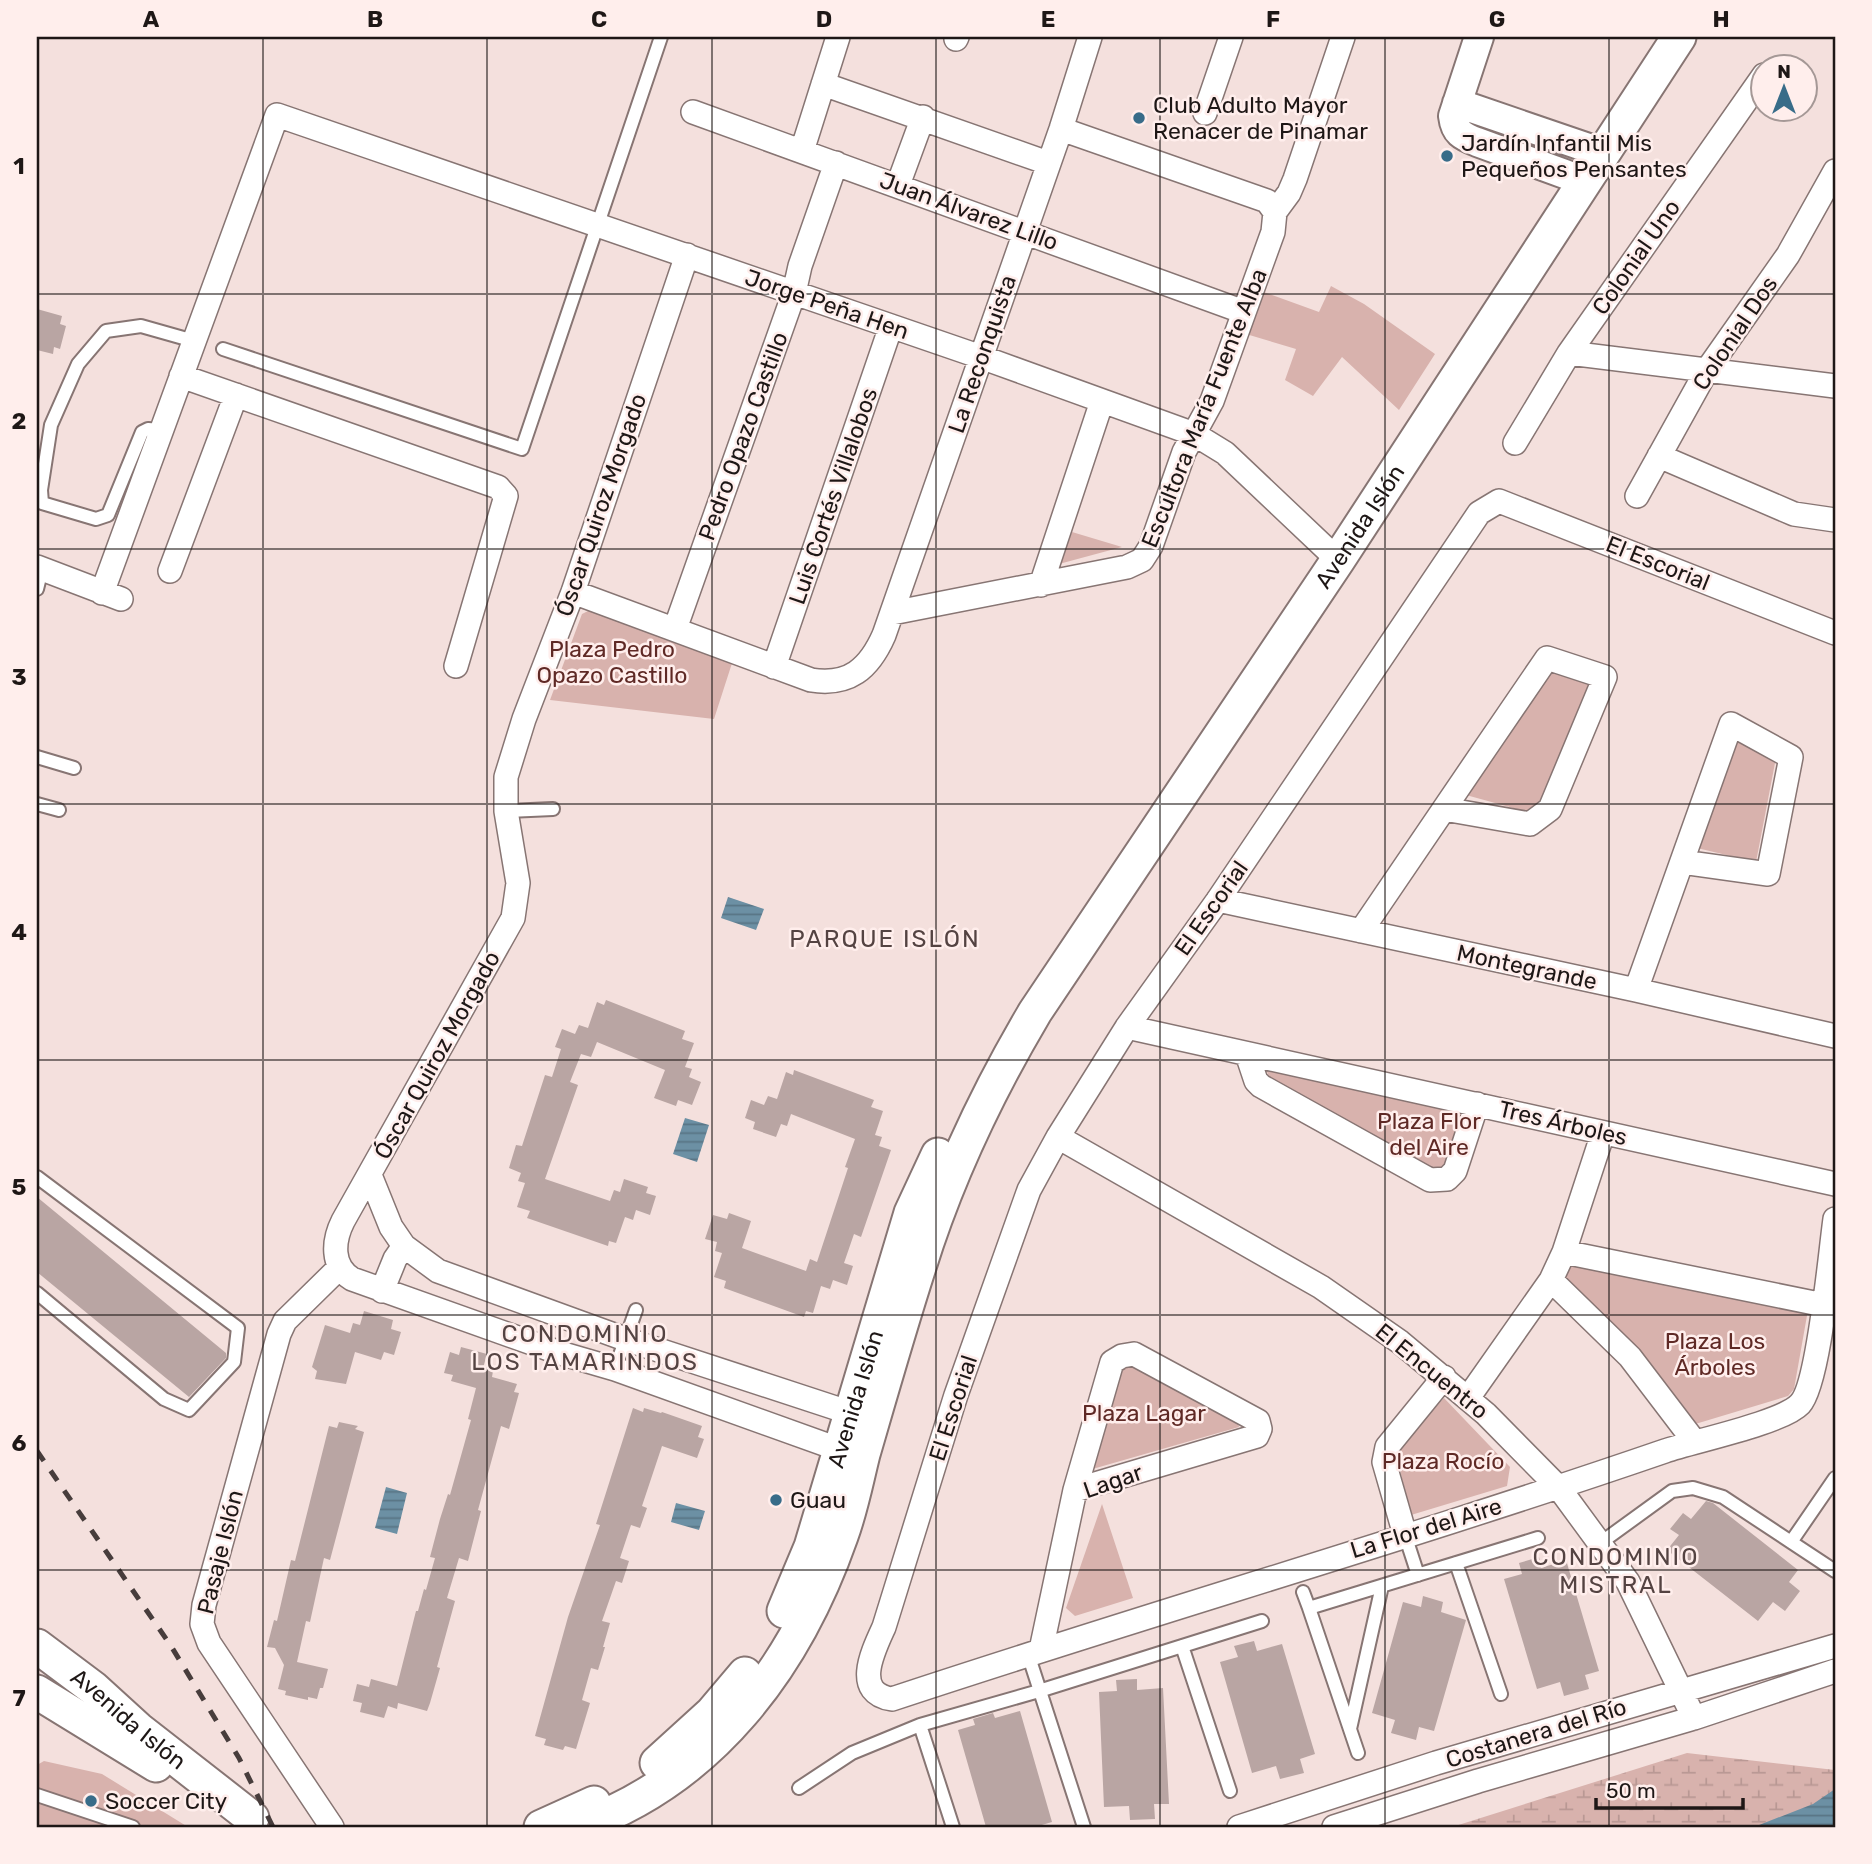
<svg xmlns="http://www.w3.org/2000/svg" width="1872" height="1864" font-family="Rubik,sans-serif">
	<defs>
		<pattern id="wetland-marsh" width="20" height="14" patternUnits="userSpaceOnUse" patternTransform="scale(1.75)"><rect width="20" height="14" fill="#d8b2ad"/><path d="M1 5h8M5 5V1M11 12h8M15 12V8" fill="none" stroke="#b99894"/></pattern>
		<pattern id="water-rules" width="6" height="5" patternUnits="userSpaceOnUse" patternTransform="scale(1.75)"><rect width="6" height="5" fill="#6c90a4"/><path d="M0 2.5h6" fill="none" stroke="#587585"/></pattern>
	</defs>
	<rect width="100%" height="100%" fill="#f4e0dd"/>
	<path fill="#d8b2ad" d="M1331 286 1364 304 1435 354 1399 410 1342 357 1313 396 1285 380 1296 349 1246 334 1261 291 1319 312Z
		M1072 532 1122 547 1059 564Z
		M592 609 733 660 714 719 550 700 582 614Z
		M1552 668 1593 683 1535 814 1466 795Z
		M1737 739 1775 763 1756 862 1697 848Z
		M1265 1067 1460 1111 1464 1116 1447 1165 1436 1172 1270 1079Z
		M1573 1264 1808 1310 1794 1389 1788 1396 1692 1425 1564 1278Z
		M1131 1364 1238 1423 1239 1427 1089 1470 1116 1371Z
		M1444 1398 1510 1467 1507 1486 1411 1515 1396 1454 1400 1446Z
		M1102 1504 1133 1598 1075 1616 1066 1608Z
		M44 1761 102 1774 188 1827H37V1765Z"/>
	<path fill="url(#wetland-marsh)" d="M1687 1753 1835 1770V1827H1452Z"/>
	<path fill="url(#water-rules)" d="M728 897 764 909 756 930 721 918Z
		M685 1118 709 1125 697 1162 673 1154Z
		M386 1487 407 1493 397 1534 375 1528Z
		M676 1503 705 1511 699 1530 671 1522Z
		M1835 1789V1827H1754L1813 1804Z"/>
	<path fill="#b9a5a3" d="M37 309 62 316 60 324 66 326 60 349 54 347 53 354 37 350Z
		M606 1000 685 1031 682 1039 694 1043 685 1067 692 1069 689 1077 701 1082 692 1105 678 1100 676 1106 654 1098 665 1070 597 1042 591 1057 581 1054 570 1082 578 1085 545 1179 610 1201 614 1190 620 1192 624 1179 648 1187 646 1193 656 1196 650 1215 636 1210 633 1220 625 1217 616 1243 609 1241 608 1246 527 1218 530 1211 517 1207 525 1183 518 1181 521 1173 509 1168 516 1145 522 1146 545 1075 552 1077 561 1049 555 1047 562 1029 575 1034 579 1025 588 1028 597 1002 604 1005Z
		M794 1070 874 1100 871 1107 883 1111 875 1135 882 1137 879 1146 891 1150 861 1237 854 1234 844 1263 853 1266 847 1285 833 1280 830 1289 821 1286 813 1313 806 1311 804 1317 724 1288 726 1281 714 1277 722 1253 715 1251 717 1242 705 1239 713 1215 727 1219 729 1213 751 1221 742 1248 806 1271 810 1259 817 1262 848 1168 845 1167 855 1139 791 1114 787 1126 781 1124 776 1137 753 1129 755 1122 745 1118 751 1100 764 1105 768 1096 777 1099 786 1072 793 1075Z
		M37 1197 226 1353V1358L189 1397 37 1272Z
		M364 1311 393 1320 391 1329 401 1332 394 1355 384 1352 381 1360 355 1352 346 1384 315 1379 317 1371 312 1367 325 1325 350 1333 353 1323 360 1325Z
		M461 1347 487 1354 483 1368 493 1371 492 1377 517 1384 514 1392 519 1393 509 1429 501 1426 478 1510 481 1511 468 1561 459 1558 447 1598 455 1601 437 1667 440 1668 430 1703 427 1711 398 1703 397 1709 388 1706 384 1718 360 1712 362 1703 353 1701 357 1684 369 1687 371 1679 397 1686 416 1611H418L424 1589 426 1590 435 1558 430 1557 440 1519 448 1494 450 1495 471 1420 468 1419 476 1388 451 1381 453 1375 444 1373 450 1352 459 1355Z
		M633 1408 643 1412 644 1408 661 1413 662 1412 702 1426 698 1437 704 1439 697 1458 662 1446 642 1506 647 1508 640 1528 631 1525 620 1558 629 1561 622 1583 616 1581 602 1621 610 1623 603 1647H605L598 1670 591 1668 582 1700 590 1703 576 1749 565 1746 563 1750 544 1745 546 1739 535 1736 568 1617 600 1525 596 1524Z
		M339 1422 358 1426 355 1429 364 1432 330 1560 324 1558 310 1622 306 1621 297 1662 328 1669 323 1688H320L317 1699 308 1697V1700L285 1695 286 1691 278 1689 284 1665 275 1648 267 1647 274 1620 277 1621 291 1560 295 1561 329 1426 337 1428Z
		M1706 1501 1713 1503 1798 1570 1789 1582 1800 1591 1785 1611 1773 1602 1758 1621 1667 1550 1679 1535 1670 1529 1683 1513 1691 1519Z
		M1539 1557 1541 1568 1566 1560 1599 1671 1585 1675 1589 1689 1564 1696 1560 1682 1537 1689 1504 1579 1522 1574 1519 1563Z
		M1423 1596 1443 1602 1441 1612 1466 1620 1434 1731 1419 1727 1416 1740 1391 1733 1395 1720 1372 1713 1403 1602 1421 1607Z
		M1254 1641 1257 1651 1282 1644 1315 1754 1300 1759 1304 1773 1280 1779 1276 1766 1252 1773 1220 1662 1238 1657 1234 1646Z
		M1137 1679V1690L1163 1688 1169 1804H1154L1155 1819 1130 1820 1129 1806 1104 1807 1099 1692 1117 1691 1116 1680Z
		M1020 1711 1052 1822 1035 1827H986L958 1730 975 1725 973 1719 993 1713 995 1718Z"/>
	<g fill="none" stroke-linecap="round" stroke-linejoin="round">
		<g stroke="#877573" stroke-width="16">
			<path id="service" d="M223 349 522 449 661 37
				M161 430 148 429 142 432 108 515 96 519 42 503 41 490 51 425 78 364 106 331 141 326 194 341
				M37 589 42 569
				M37 757 74 768
				M37 804 59 810
				M506 811 553 809
				M37 1177 238 1328 234 1362 189 1410 164 1399 37 1293
				M615 1369 636 1310
				M1405 1535 1418 1575
				M1791 1542 1835 1478
				M1599 1544 1672 1491 1693 1488 1723 1497 1835 1571
				M1456 1563 1501 1694
				M1303 1592 1309 1608
				M1182 1646 1230 1791
				M1028 1654 1084 1827
				M920 1725 953 1827
				M1350 1729 1382 1586
				M1358 1753 1309 1608 1538 1538
				M799 1788 852 1753 920 1725 1039 1691 1262 1621
				M37 1795 133 1827"/>
		</g>
		<g stroke="#877573" stroke-width="26">
			<path id="minor" d="M956 39 957 37
				M823 84 1048 163
				M693 112 1244 312
				M1205 113 1231 37
				M802 151 838 37
				M898 185 923 117
				M1275 212 1289 193 1295 179 1343 37
				M687 255 573 592 524 719 506 777V811L518 883 513 918 343 1221C333 1241 331 1266 352 1279L560 1353 615 1369 852 1454
				M1569 353 1835 386
				M181 376 498 487 506 496 456 666
				M1515 443 1569 353 1764 75
				M1659 456 1794 514 1835 520
				M1637 496 1707 370 1788 255 1835 171
				M37 567 121 599
				M170 571 236 395
				M1041 585 1102 401
				M573 592 811 680C849 686 869 669 884 635L1061 129 1090 37
				M102 593 277 115 981 357 1194 434 1225 453 1338 560
				M892 613 1127 567 1142 560 1151 546 1184 452 1212 401 1273 232 1275 212 1267 201 1061 129
				M675 629 794 293 800 266 836 163
				M1835 633 1499 501 1479 513 1218 900 1127 1027 1058 1137 1029 1190 956 1395 884 1627C873 1651 852 1693 892 1699 1148 1614 1409 1539 1665 1451 1694 1441 1782 1423 1800 1404 1819 1384 1830 1254 1835 1219
				M774 667 891 326
				M1218 900 1636 990 1835 1036
				M1361 931C1422 840 1485 749 1547 658L1605 677 1550 809 1530 824 1444 809
				M1636 990 1731 724 1791 757 1768 874 1682 862
				M1127 1027 1835 1184
				M1247 1054 1256 1081 1261 1086 1430 1180 1447 1179 1455 1171 1477 1104
				M1058 1137 1321 1287 1400 1342 1486 1414 1559 1488 1628 1582 1694 1718
				M370 1175 391 1227 404 1246 438 1271 625 1339 863 1417
				M1564 1252 1824 1305
				M1551 1280 1630 1357 1694 1441
				M382 1291 395 1259 404 1246
				M1468 1398 1551 1280 1564 1252 1603 1133
				M1405 1535 1384 1462 1387 1447 1444 1377
				M1041 1650 1075 1490 1112 1362 1122 1356 1134 1354 1258 1421 1260 1429 1257 1436 1075 1490
				M332 1827 209 1643 202 1624 204 1605 279 1334 285 1321 339 1268
				M1239 1827 1436 1763 1835 1646
				M1334 1827 1478 1781 1694 1718 1835 1671"/>
		</g>
		<g stroke="#877573" stroke-width="32">
			<path id="tertiary" d="M1479 37 1453 116C1455 133 1462 136 1477 142L1584 181
				M1457 103 1603 153"/>
		</g>
		<g stroke="#877573" stroke-width="37">
			<g id="secondary">
				<path id="s1" d="M784 1611 811 1547 911 1213 938 1155"/>
				<path id="s2" d="M37 1646 93 1688 138 1729 252 1818"/>
				<path d="M37 1692 156 1765"/>
				<path d="M657 1763 712 1713 745 1674"/>
				<path d="M541 1827 594 1803"/>
				<path id="s3" d="M577 1827C711 1780 795 1667 841 1536 851 1509 856 1482 863 1454 881 1392 899 1329 919 1267 947 1177 987 1093 1035 1012L1338 560 1679 37"/>
			</g>
		</g>
		<use href="#service" stroke="#fff" stroke-width="12"/>
		<use href="#minor" stroke="#fff" stroke-width="23"/>
		<use href="#tertiary" stroke="#fff" stroke-width="28"/>
		<use href="#secondary" stroke="#fff" stroke-width="33"/>
		<path stroke="#473d3c" stroke-width="5" stroke-dasharray="12 12" stroke-linecap="butt" d="M37 1451 171 1646 239 1758 273 1827"/>
	</g>
	<path fill="none" stroke="#1e1716" stroke-width="2" stroke-opacity="0.55" d="M263 37V1827M487 37V1827M712 37V1827M936 37V1827M1160 37V1827M1385 37V1827M1609 37V1827M37 294H1835M37 549H1835M37 804H1835M37 1060H1835M37 1315H1835M37 1570H1835"/>
	<g fill="#386c89" stroke="#ffeeec" stroke-width="2.5">
		<circle cx="1139" cy="118" r="7"/>
		<circle cx="1447" cy="156" r="7"/>
		<circle cx="776" cy="1500" r="7"/>
		<circle cx="91" cy="1801" r="7"/>
	</g>
	<g text-anchor="middle" stroke-width="5" stroke-linejoin="round" paint-order="stroke">
		<g font-size="23" fill="#1e1716" stroke="#ffeeec" text-anchor="start">
			<text x="1153" y="113">Club Adulto Mayor<tspan x="1153" dy="26">Renacer de Pinamar</tspan></text>
			<text x="1461" y="151">Jardín Infantil Mis<tspan x="1461" dy="26">Pequeños Pensantes</tspan></text>
			<text x="790" y="1508">Guau</text>
			<text x="105" y="1809">Soccer City</text>
		</g>
		<g font-size="23" fill="#1e1716" stroke="#ffeeec">
			<text transform="translate(969 211) rotate(20)" y="8">Juan Álvarez Lillo</text>
			<text transform="translate(1636 257) rotate(-55)" y="8">Colonial Uno</text>
			<text transform="translate(827 304) rotate(19)" y="8">Jorge Peña Hen</text>
			<text transform="translate(1735 333) rotate(-56)" y="8">Colonial Dos</text>
			<text transform="translate(982 354) rotate(-71)" y="8">La Reconquista</text>
			<text transform="translate(1204 408) rotate(-68)" y="8">Escultora María Fuente Alba</text>
			<text transform="translate(743 436) rotate(-70)" y="8">Pedro Opazo Castillo</text>
			<text transform="translate(833 496) rotate(-71)" y="8">Luis Cortés Villalobos</text>
			<text transform="translate(601 505) rotate(-71)" y="8">Óscar Quiroz Morgado</text>
			<text dy="8" stroke="none"><textPath href="#s3" startOffset="1552">Avenida Islón</textPath></text>
			<text transform="translate(1658 563) rotate(22)" y="8">El Escorial</text>
			<text transform="translate(1211 908) rotate(-55)" y="8">El Escorial</text>
			<text transform="translate(1527 967) rotate(12)" y="8">Montegrande</text>
			<text transform="translate(437 1055) rotate(-61)" y="8">Óscar Quiroz Morgado</text>
			<text transform="translate(1563 1123) rotate(13)" y="8">Tres Árboles</text>
			<text transform="translate(1432 1371) rotate(39)" y="8">El Encuentro</text>
			<text dy="8" stroke="none"><textPath href="#s1" startOffset="224">Avenida Islón</textPath></text>
			<text transform="translate(953 1408) rotate(-72)" y="8">El Escorial</text>
			<text transform="translate(1113 1481) rotate(-19)" y="8">Lagar</text>
			<text transform="translate(1426 1528) rotate(-17)" y="8">La Flor del Aire</text>
			<text transform="translate(220 1552) rotate(-76)" y="8">Pasaje Islón</text>
			<text dy="8" stroke="none"><textPath href="#s2" startOffset="117">Avenida Islón</textPath></text>
			<text transform="translate(1536 1733) rotate(-17)" y="8">Costanera del Río</text>
		</g>
		<g font-size="23" fill="#5f2925" stroke="#ffeeec">
			<text x="612" y="657">Plaza Pedro<tspan x="612" dy="26">Opazo Castillo</tspan></text>
			<text x="1429" y="1129">Plaza Flor<tspan x="1429" dy="26">del Aire</tspan></text>
			<text x="1715" y="1349">Plaza Los<tspan x="1715" dy="26">Árboles</tspan></text>
			<text x="1144" y="1421">Plaza Lagar</text>
			<text x="1443" y="1469">Plaza Rocío</text>
		</g>
		<g font-size="24" letter-spacing="2" fill="#544342" stroke="#ffeeec">
			<text x="885" y="947">PARQUE ISLÓN</text>
			<text x="585" y="1342">CONDOMINIO<tspan x="585" dy="28">LOS TAMARINDOS</tspan></text>
			<text x="1616" y="1565">CONDOMINIO<tspan x="1616" dy="28">MISTRAL</tspan></text>
		</g>
	</g>
	<rect width="1872" height="1864" fill="none" stroke="#ffeeec" stroke-width="77"/>
	<g transform="translate(1784 88)"><circle r="33" fill="#ffeeec" stroke="#a59896" stroke-width="2"/>
	<path d="M0-5L12 26L0 18L-12 26Z" fill="#386c89"/>
	<text y="-10" font-size="19" font-weight="bold" text-anchor="middle" fill="#1e1716">N</text>
	</g>
	<path d="M1596 1798v10h147v-10" fill="none" stroke="#1e1716" stroke-width="3.5"/>
	<text x="1606" y="1798" font-size="21" fill="#1e1716" stroke="#ffeeec" stroke-width="5" paint-order="stroke">50 m</text>
	<rect x="38" y="38" width="1796" height="1788" fill="none" stroke="#1e1716" stroke-width="2.5"/>
	<g font-size="23" text-anchor="middle" font-weight="bold" fill="#1e1716">
		<text x="151" y="27">A</text>
		<text x="375" y="27">B</text>
		<text x="599" y="27">C</text>
		<text x="824" y="27">D</text>
		<text x="1048" y="27">E</text>
		<text x="1273" y="27">F</text>
		<text x="1497" y="27">G</text>
		<text x="1721" y="27">H</text>
		<text x="19" y="174">1</text>
		<text x="19" y="429">2</text>
		<text x="19" y="685">3</text>
		<text x="19" y="940">4</text>
		<text x="19" y="1195">5</text>
		<text x="19" y="1451">6</text>
		<text x="19" y="1706">7</text>
	</g>
</svg>
